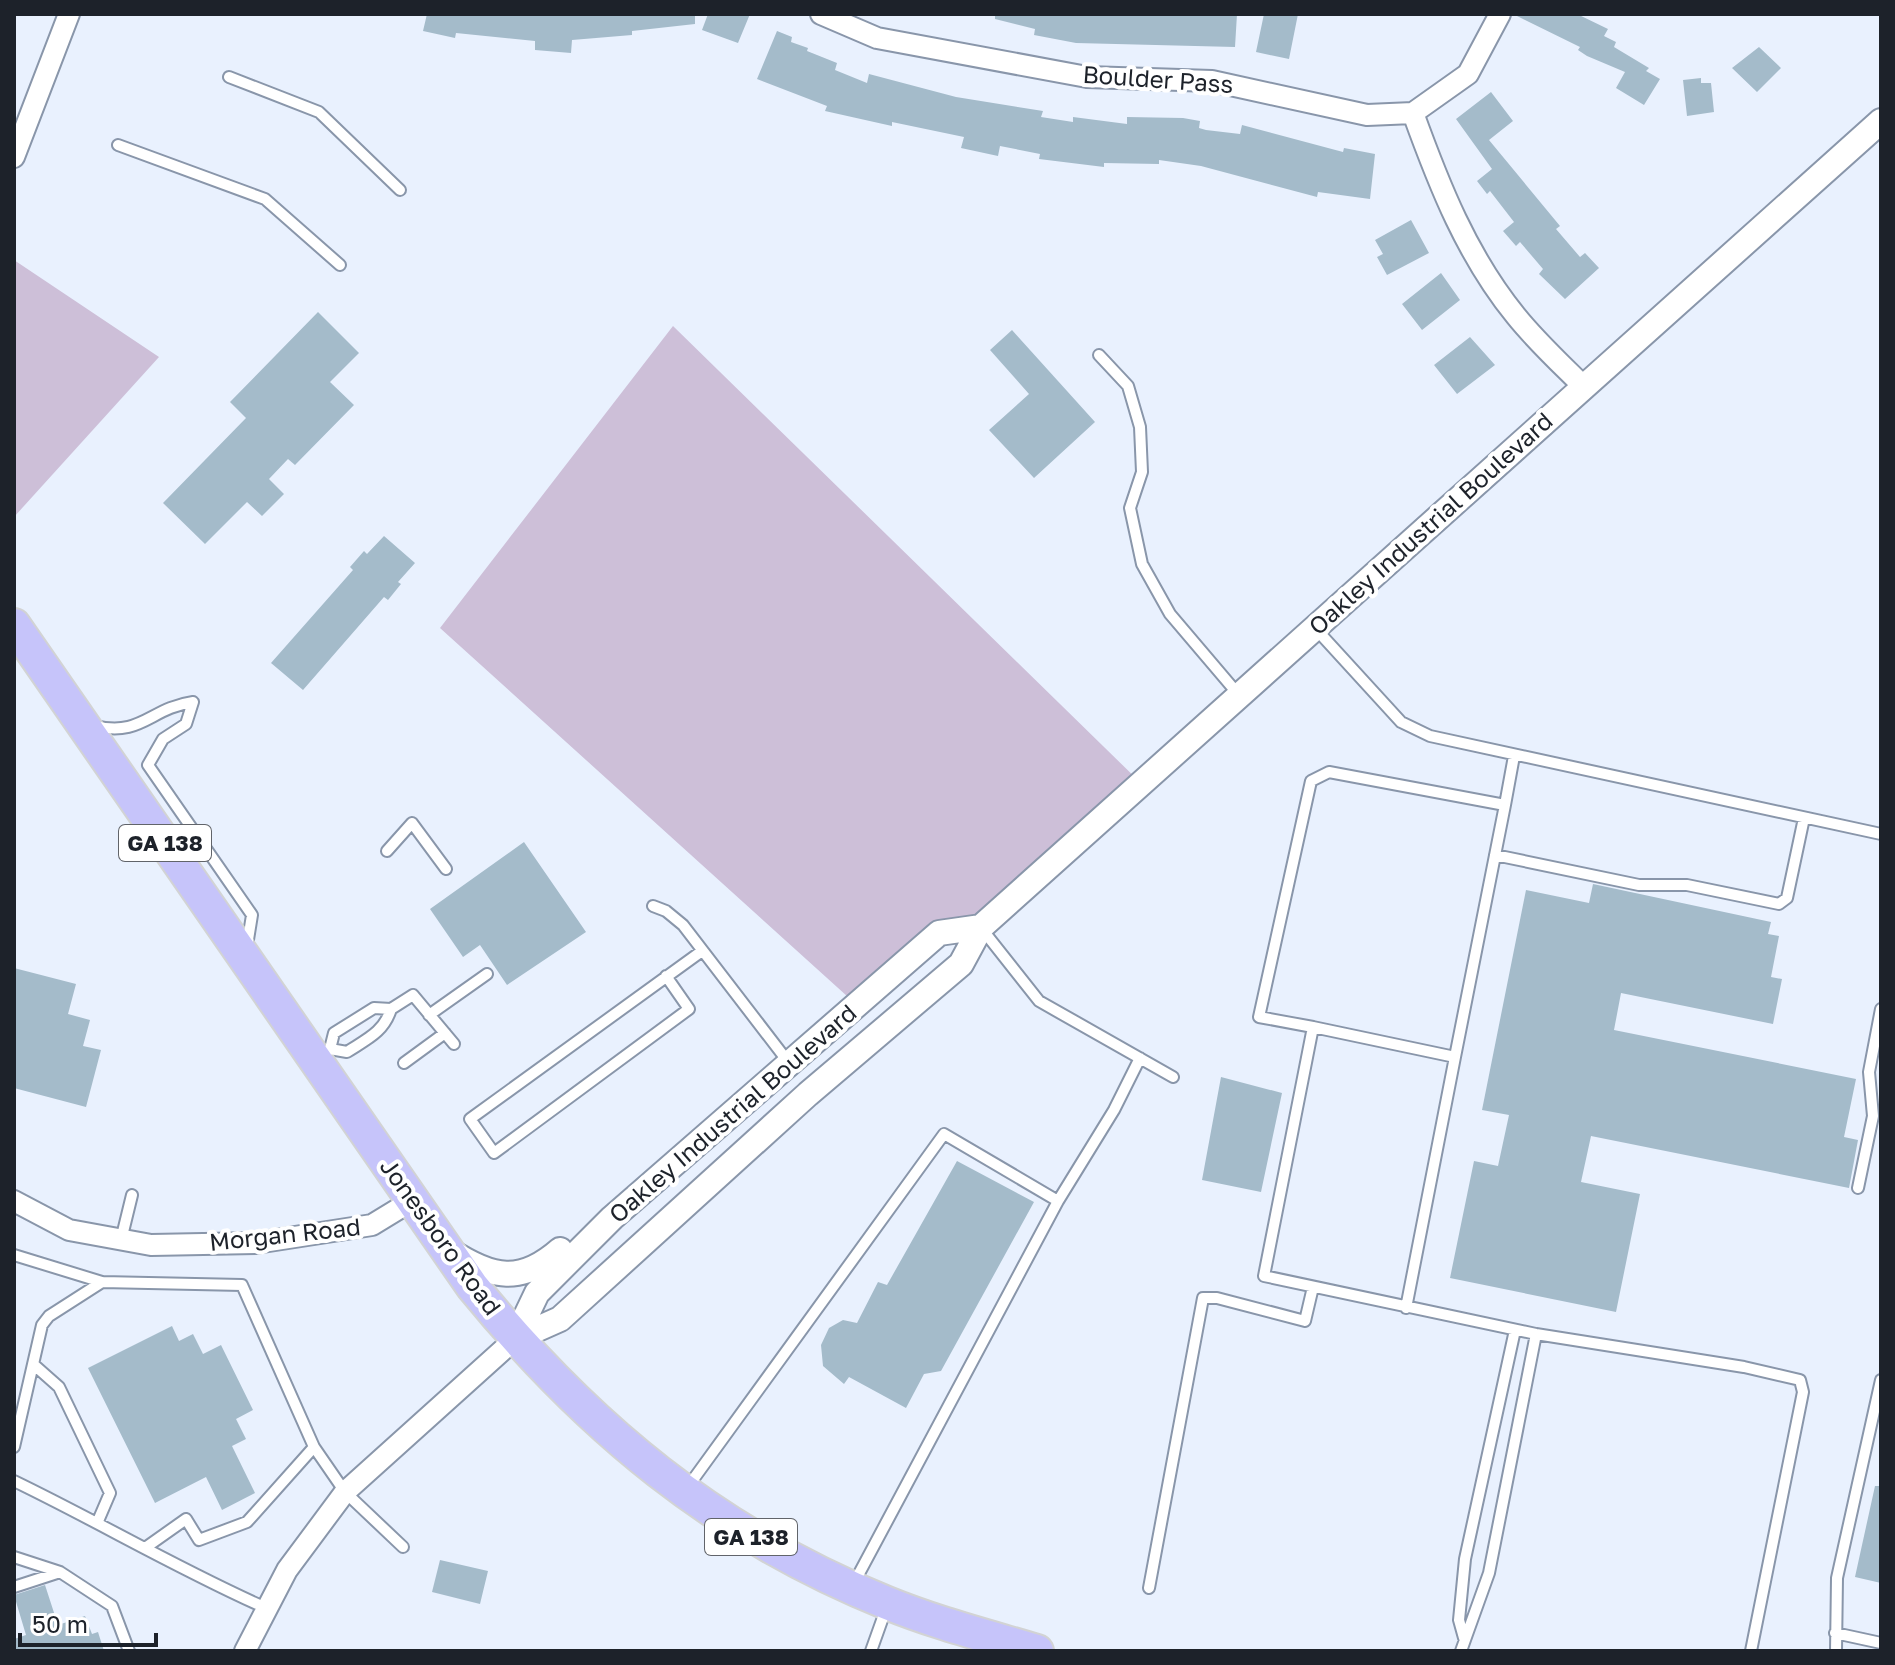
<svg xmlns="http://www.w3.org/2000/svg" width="1895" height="1665" font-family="'Golos Text',sans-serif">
	<rect width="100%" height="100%" fill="#e9f1fe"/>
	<path fill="#cdbfd8" d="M14 260 159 357 14 517Z
		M673 326 1146 788 858 1006 440 628Z"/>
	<path fill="#a4bbca" d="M427 14H695V24L632 31V35L572 40 571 53 535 50V41L456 33 455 38 423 31Z
		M708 14H750L738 43 702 30Z
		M995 14H1237L1235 47 1076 43 1034 35 1035 29 995 19Z
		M1264 14H1298L1289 59 1256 52Z
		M1513 14H1577L1608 29 1604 36 1616 42 1614 47 1649 68 1646 71 1660 79 1644 105 1616 88 1625 72 1587 56 1578 50 1580 47Z
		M777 31 792 37 791 42 808 48 807 51 837 63 835 70 867 83 869 74 956 97 1043 111 1041 117 1073 122V117L1127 124V117L1183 118 1200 121 1199 128 1206 130 1240 134 1242 125 1343 152 1344 148 1375 154 1370 199 1318 192 1317 197 1201 166 1159 160V164L1104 163V167L1039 159 1040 154 1000 146 998 156 961 148 964 137 892 122V126L825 111 827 106 757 79Z
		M1759 47 1781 68 1757 92 1732 68Z
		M1701 78V83H1711L1714 112 1687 116 1683 80Z
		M1491 92 1513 121 1489 140 1560 226 1556 229 1580 257 1585 253 1599 268 1565 299 1539 274 1543 269 1520 242 1516 246 1503 231 1514 222 1490 191 1487 194 1477 181 1492 169 1456 119Z
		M1411 220 1429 253 1387 275 1377 257 1383 254 1375 240Z
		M1441 273 1460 300 1422 330 1402 304Z
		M318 312 359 353 330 382 354 405 295 465 288 459 269 479 284 494 262 516 247 502 205 544 163 503 246 418 230 402Z
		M1012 330 1095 422 1034 478 989 430 1029 394 990 350Z
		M1470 337 1495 365 1457 394 1434 365Z
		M384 536 415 563 398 582 401 584 388 600 384 597 303 690 271 663 353 570 350 567 364 551 367 554Z
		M524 842 586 932 507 985 480 945 463 957 430 909Z
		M1593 884 1771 922 1768 934 1779 936 1771 977 1782 979 1773 1024 1621 993 1614 1030 1856 1079 1844 1137 1858 1140 1849 1188 1591 1136 1581 1182 1640 1194 1616 1312 1450 1278 1474 1161 1498 1166 1509 1115 1482 1110 1526 890 1589 903Z
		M14 968 76 984 68 1014 90 1020 83 1046 101 1050 86 1107 14 1088Z
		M1221 1077 1282 1093 1261 1192 1202 1180Z
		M957 1161 1034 1202 941 1371 924 1374 906 1408 849 1377 844 1384 823 1366 821 1345 829 1328 843 1320 857 1323 878 1282 887 1285Z
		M172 1326 179 1341 193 1334 203 1354 221 1345 253 1410 236 1419 246 1439 232 1446 255 1493 222 1510 206 1477 155 1503 88 1368Z
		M1875 1486H1881V1583L1855 1577Z
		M440 1560 488 1571 480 1604 432 1592Z
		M45 1585 58 1625 85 1616 92 1634 98 1632 104 1651H14V1639L26 1635 14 1595Z"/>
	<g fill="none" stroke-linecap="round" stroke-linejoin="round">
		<g stroke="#8996aa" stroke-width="14">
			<path id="service" d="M229 77 319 112 400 190
				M118 145 265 199 340 265
				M1099 355 1128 386 1140 427 1142 472 1130 508 1142 564 1170 614 1238 694
				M1315 628 1401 722 1430 736 1881 834
				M95 726C142 737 150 708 193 702L186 724 163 739 148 765 252 915 247 946
				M1505 805 1514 756
				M387 851 412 823 446 869
				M1495 855 1639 885H1687L1779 904 1787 898 1804 818
				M653 906 666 911 683 925 789 1063
				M982 929 1039 1001 1173 1077
				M666 976 689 1009 494 1153 470 1119 702 951
				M429 1015 487 974
				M1313 1027 1259 1017 1311 781 1329 772 1505 805 1455 1057
				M330 1049 347 1052C367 1039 384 1032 391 1009
				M318 1058 330 1049 334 1033 374 1008 391 1009 413 995 454 1044
				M404 1063 445 1033
				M1858 1188 1873 1116 1869 1072 1881 1009
				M121 1240 132 1195
				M14 1255 102 1282 242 1285 314 1447 345 1492 403 1547
				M1406 1308 1455 1057 1313 1027 1264 1276 1536 1334 1744 1367 1800 1380 1803 1392 1751 1651
				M33 1364 59 1387 110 1493 98 1521
				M14 1447 42 1325 49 1316 102 1282
				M14 1481C99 1522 180 1570 266 1608
				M687 1488 944 1134 1058 1201
				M145 1548 186 1519 199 1540 247 1522 314 1447
				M14 1557 60 1572 112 1606 129 1651
				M854 1583 1058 1201 1114 1110 1140 1058
				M14 1587 60 1572
				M1149 1588 1203 1298H1217L1305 1321 1313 1287
				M1835 1633 1881 1643
				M1464 1638 1459 1620 1465 1559 1515 1330
				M871 1651 886 1609
				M1461 1651 1489 1573 1536 1334
				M1836 1651 1837 1578 1881 1380"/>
		</g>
		<g stroke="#8996aa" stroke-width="24">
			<path id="minor" d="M821 14 877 38 1087 77 1212 81 1367 115 1413 113 1468 74 1500 14
				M1413 113C1439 185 1467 256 1516 316 1536 341 1561 364 1584 387
				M14 157 69 14
				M14 1201 69 1230 151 1245 256 1243 372 1225 413 1200
				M245 1651 287 1570 345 1492 515 1339"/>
		</g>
		<g stroke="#8996aa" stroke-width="28">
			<path id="tertiary" d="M450 1251C493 1279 521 1284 560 1250
				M515 1339 560 1319 808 1094 961 964 981 927 1881 121
				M515 1339 537 1293 612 1218 939 933 981 927"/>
		</g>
		<g stroke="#d2d3d4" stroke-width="36">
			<path id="trunk" d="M14 625 472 1286C588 1428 716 1534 887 1603 936 1623 987 1636 1037 1651"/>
		</g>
		<use href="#service" stroke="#fff" stroke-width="10"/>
		<use href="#minor" stroke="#fff" stroke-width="20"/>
		<use href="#tertiary" stroke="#fff" stroke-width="24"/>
		<use href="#trunk" stroke="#c6c4fa" stroke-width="32"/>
	</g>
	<g text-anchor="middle" stroke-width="8" stroke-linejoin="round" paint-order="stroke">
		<g fill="#fff" stroke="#61646a" stroke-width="2">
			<rect x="119" y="825" width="92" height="36" rx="6"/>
			<rect x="705" y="1519" width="92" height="36" rx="6"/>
		</g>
		<g font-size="22" font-weight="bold" fill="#1d222a">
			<text x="165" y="851">GA 138</text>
			<text x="751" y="1545">GA 138</text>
		</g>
		<g font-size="24" fill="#1d222a" stroke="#fff">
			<text transform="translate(1158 80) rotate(4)" y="8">Boulder Pass</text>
			<text transform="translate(1431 524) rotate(-42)" y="8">Oakley Industrial Boulevard</text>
			<text transform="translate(733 1114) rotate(-41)" y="8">Oakley Industrial Boulevard</text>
			<text transform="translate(285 1235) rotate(-6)" y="8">Morgan Road</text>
			<text transform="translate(440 1237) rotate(54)" y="8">Jonesboro Road</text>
		</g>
	</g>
	<rect width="1895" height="1665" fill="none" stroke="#1d222a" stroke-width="32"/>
	<path d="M20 1633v12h136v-12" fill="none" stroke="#1d222a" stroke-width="4"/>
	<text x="32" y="1633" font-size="24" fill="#1d222a" stroke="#ffffff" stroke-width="6" paint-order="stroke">50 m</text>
</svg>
